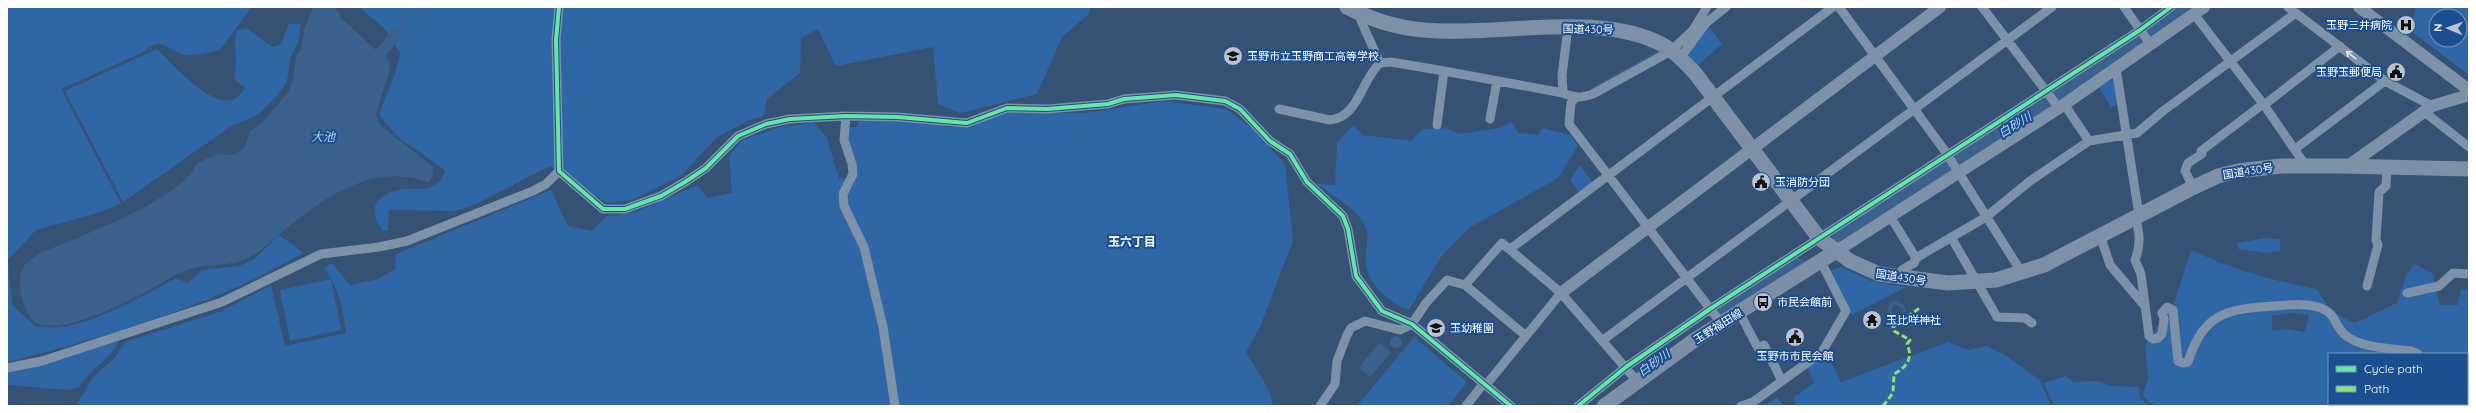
<svg xmlns="http://www.w3.org/2000/svg" width="2476" height="413" font-family="Quicksand,'Noto Sans JP',sans-serif">
	<rect width="100%" height="100%" fill="#365274"/>
	<path fill="#2f66a5" fill-rule="evenodd" d="M7 7H252L220 50C210 52 196 56 186 55 168 53 163 34 144 52L61 89 121 204 94 214 36 230 8 260 12 305 36 327C45 327 55 328 64 327 99 320 145 296 176 278L188 283 202 270 239 266 254 259 279 235 304 253C279 266 254 280 228 291 157 321 82 344 7 362Z
		M359 7H1091L1088 15 1062 37 1037 94 960 113 938 104 933 47 836 66 818 29 801 38 800 73 767 99 764 116 747 121 716 138 681 176 632 200 607 203 550 166 478 203 456 211 389 210 388 231H383C371 215 370 201 391 192 402 187 416 190 428 188 432 187 437 183 441 181L445 170 399 138 379 115C386 94 397 75 400 53L386 30Z
		M2415 7H2469V75L2412 32ZM2436 16H2460V40H2436Z
		M289 24H301L298 42 290 59 287 81 277 96 258 115 230 127 123 202 65 91 157 49C175 66 225 126 245 88L237 82 234 77C239 58 232 49 237 31L246 28 273 47 281 44Z
		M1709 27 1722 44 1697 66 1687 53Z
		M2112 79 2115 80 2119 103 2111 108 2099 87Z
		M1163 101 1226 109 1255 131 1285 164 1293 241 1260 327 1246 352 1268 388 1273 406H76L93 377 115 358 125 342 222 311 271 285 285 346 346 333C343 310 339 285 323 268L332 263 350 285 378 279 395 269 396 254 551 190 568 226 591 231 606 217 635 212 698 185 707 198 732 193 729 156 742 140 781 127 814 123 827 138 839 179 855 177 856 160 847 139 849 127H857L860 119 933 122 947 127H970L1002 113H1085Z
		M1512 122 1518 133 1538 135 1542 128 1571 135 1578 146 1558 178 1469 228 1440 258 1409 310C1391 304 1370 286 1366 266 1364 254 1370 240 1366 229 1361 211 1331 194 1317 184L1335 185 1337 142 1353 126 1364 135 1411 141 1422 129 1445 128 1459 134 1500 128Z
		M1580 165 1593 183 1580 193 1570 180Z
		M2266 238 2280 239V251L2265 253 2238 249 2237 243Z
		M2191 250C2232 269 2273 281 2317 289 2326 306 2336 316 2355 323L2397 303 2406 276 2414 264 2433 274 2439 305H2458L2461 289 2469 290V406H2159L2150 403 2143 395 2148 377 2145 345 2175 301ZM2294 313 2309 315 2305 332 2287 329 2272 331V316ZM2329 354H2467V404H2329Z
		M1841 267 1871 281 1906 287 1852 315 1829 271Z
		M331 279 341 330 290 341 280 290Z
		M1414 337 1467 382 1448 406H1357Z
		M120 340 110 355 90 373 79 387 68 390 7 385V372L38 366Z
		M1948 342 1968 350 1987 346 2008 357 2040 380 2051 406H1795L1794 397 1814 383 1808 367 1821 356H1828L1841 382Z
		M2066 376 2074 382 2098 381 2110 386 2139 387 2140 398 2149 406H2054L2044 383Z
		M1777 397 1783 406H1768L1767 404Z"/>
	<path fill="#3b618d" fill-rule="evenodd" d="M313 7H333L340 13V17L376 50 393 29 400 27 401 36 385 57 388 58 390 69 376 114 380 125 433 167V174L429 183C374 161 324 198 283 231 272 240 262 251 250 257 230 268 206 262 185 271 170 276 157 287 142 294 120 305 85 322 60 325 53 326 44 325 36 324 24 312 14 283 24 266 27 261 34 258 38 254 77 237 181 201 197 163L218 154 233 155 245 147 250 131 264 121 288 92 292 82 296 56 301 49 304 30Z
		M1897 300 1904 305 1906 310 1902 318 1897 319C1888 316 1886 310 1890 302ZM1894 304 1904 309 1899 316H1895L1891 310Z
		M1390 342a6 6 0 1 1 12 0a6 6 0 1 1-12 0Z
		M1379 343 1391 352 1370 377 1359 368Z"/>
	<g fill="none" stroke-linecap="round" stroke-linejoin="round">
		<path stroke="#3b618d" stroke-width="2.5" d="M399 31 405 15 412 14 422 7
			M1592 89 1660 51"/>
		<path stroke="#3b618d" stroke-width="16" d="M1838 237C1956 163 2077 91 2188 7
			M1720 315 1798 266"/>
		<path stroke="#7d92a8" stroke-width="9" d="M559 7 556 40 559 171 603 209H625L661 196 685 182 706 168 738 136 766 124 790 119 846 116 898 117 967 123 1007 108 1047 109 1108 104 1124 99 1176 95 1225 101 1240 109 1270 141 1290 154 1307 182 1343 216 1348 229 1356 276 1382 311 1412 324 1511 406
			M1839 7 1945 151 2022 273
			M1982 7 2059 108
			M2124 7 2151 45
			M2288 7 2385 81 2432 106
			M2194 14 2264 105 2306 166
			M1680 58 1706 23 1726 7
			M1380 63 1391 62 1444 71 1563 93C1575 98 1581 98 1593 94L1671 51 1693 30 1707 7
			M2116 68 2139 215
			M1563 93 1562 75 1568 28
			M1575 98 1571 103 1569 124 1721 323
			M2064 104 2089 141
			M2264 105 2340 46
			M1279 109 1330 120C1359 117 1361 80 1380 63L1357 12
			M2423 111 2469 147
			M846 116 844 140 852 164 853 174 843 194 844 206 864 247 883 327 895 406
			M1490 119 1497 81
			M1437 125 1444 71
			M2295 149 2385 81
			M2201 151 2263 104
			M2193 187 2185 171 2188 163 2202 154
			M1890 216 1916 258 1986 217 2030 181 2089 141 2137 133 2163 111 2296 13
			M2135 217C2140 233 2141 245 2135 260L2141 274 2149 336 2153 339 2158 338 2162 334 2164 319 2162 313 2167 307 2173 310 2178 361 2183 363 2188 362C2203 313 2227 309 2273 306 2289 305 2302 303 2318 307 2337 313 2333 324 2344 334 2361 349 2390 348 2411 351L2418 354
			M2100 235 2110 265 2144 305
			M1951 237 1997 317 2025 318 2032 323
			M1510 249 1833 7
			M1901 278 1902 270 1914 263 1916 258
			M1465 285 1502 243 1561 293 1637 381
			M2367 286 2378 245 2376 240 2379 192 2386 186 2387 168
			M2407 293 2439 286 2453 273 2469 274
			M1739 312 1758 348 1764 345 1782 381
			M1603 340 2052 7
			M7 368 42 361 222 302 321 254 379 247 407 241 533 191 546 184 559 171
			M2467 376H2469
			M1486 385 1561 293
			M1320 406 1335 384 1337 361 1347 335 1351 328 1365 321 1400 330 1412 324 1426 303 1447 280 1465 285 1526 336
			M1466 406 1484 383
			M1578 406 1626 367 1710 309 2140 30 2171 7
			M1741 406 1753 402 1822 352 1846 311 1821 262"/>
		<path stroke="#7d92a8" stroke-width="12" d="M2359 7 2469 90
			M2348 166 2432 106 2469 95
			M1835 252 2059 108 2204 7
			M1561 293 1940 7"/>
		<path stroke="#7d8ea7" stroke-width="15" d="M1604 406 1696 339 1835 252"/>
		<path stroke="#7e90a7" stroke-width="15" d="M1347 7C1370 19 1398 28 1424 30 1497 37 1599 10 1663 45 1676 52 1685 63 1695 73L1819 238 1850 261 1879 274 1948 283 1996 280 2044 265 2190 189 2218 176 2238 171 2281 166H2340L2469 169"/>
		<path stroke="#8de07e" stroke-width="3" stroke-dasharray="6 3" stroke-linecap="butt" d="M1883 406 1893 393 1894 374C1908 366 1913 358 1907 344L1910 340 1894 331 1893 327 1921 307"/>
		<g stroke="#1b4f8f" stroke-width="6">
			<path id="cycleway" d="M559 7 556 40 559 171 603 209H625L661 196 685 182 706 168 738 136 766 124 790 119 846 116 898 117 967 123 1007 108 1047 109 1108 104 1124 99 1176 95 1225 101 1240 109 1270 141 1290 154 1307 182 1343 216 1348 229 1356 276 1382 311 1412 324 1511 406
				M1578 406 1626 367 1710 309 2140 30 2171 7"/>
		</g>
		<use href="#cycleway" stroke="#66e7a1" stroke-width="4"/>
	</g>
	<defs><path id="oneway-shaft" d="M-6 0H5M1.5-3L5.5 0L1.5 3" fill="none" stroke-width="1.6" stroke-linecap="round" stroke-linejoin="round"/></defs>
	<use stroke="#e5e9ee" href="#oneway-shaft" transform="translate(2351 55) rotate(-142)"/>
	<defs>
		<g id="hospital-disc" transform="scale(1)"><circle r="9.5" fill="#b9c2ce" stroke="#1b4f8f"/><path d="M-5-5h3v3.5h4V-5h3V5h-3V1.5h-4V5h-3Z" fill="#111"/></g>
		<g id="school-disc" transform="scale(1)"><circle r="9.5" fill="#b9c2ce" stroke="#1b4f8f"/><path d="M0-5L7-2L0 1L-7-2ZM-4 1L0 2.5L4 1V4Q0 6-4 4Z" fill="#111"/></g>
		<g id="civic-disc" transform="scale(1)"><circle r="9.5" fill="#b9c2ce" stroke="#1b4f8f"/><path d="M-.6-6.5H3V-4.5H.6V-3L4-1V1h2V6H-6V1h2V-1L-.6-3ZM-1.2 2.5V6h2.4V2.5Z" fill="#111"/></g>
		<g id="bus-disc" transform="scale(1)"><circle r="9.5" fill="#b9c2ce" stroke="#1b4f8f"/><path d="M-5-6H5V4H4V6H2V4H-2V6H-4V4H-5ZM-3.5-4V0h7V-4ZM-3.5 1.2v1.5H-2V1.2ZM2 1.2v1.5H3.5V1.2Z" fill="#111"/></g>
		<g id="temple-disc" transform="scale(1)"><circle r="9.5" fill="#b9c2ce" stroke="#1b4f8f"/><path d="M0-6L5-2H3V0L6.5 2.5H4V6H1.5V3h-3V6H-4V2.5H-6.5L-3 0V-2H-5Z" fill="#111"/></g>
	</defs>
	<g fill-rule="evenodd">
		<use href="#hospital-disc" x="2406" y="25"/>
		<use href="#school-disc" x="1233" y="56"/>
		<use href="#civic-disc" x="2396" y="72"/>
		<use href="#civic-disc" x="1761" y="182"/>
		<use href="#bus-disc" x="1763" y="302"/>
		<use href="#temple-disc" x="1872" y="320"/>
		<use href="#school-disc" x="1436" y="328"/>
		<use href="#civic-disc" x="1795" y="337"/>
	</g>
	<g text-anchor="middle" stroke-width="4" stroke-linejoin="round" paint-order="stroke">
		<g font-size="11" fill="#fff" stroke="#1b4f8f" text-anchor="start">
			<text x="2392" y="29" text-anchor="end">玉野三井病院</text>
			<text x="1247" y="60">玉野市立玉野商工高等学校</text>
			<text x="2382" y="76" text-anchor="end">玉野玉郵便局</text>
			<text x="1775" y="186">玉消防分団</text>
			<text x="1777" y="306">市民会館前</text>
			<text x="1886" y="324">玉比咩神社</text>
			<text x="1450" y="332">玉幼稚園</text>
			<text x="1795" y="360" text-anchor="middle">玉野市市民会館</text>
		</g>
		<g font-size="11" fill="#fff" stroke="#1b4f8f">
			<text transform="translate(1588 29) rotate(1)" y="4">国道430号</text>
			<text transform="translate(2248 171) rotate(-9)" y="4">国道430号</text>
			<text transform="translate(1901 277) rotate(9)" y="4">国道430号</text>
			<text transform="translate(1718 326) rotate(-32)" y="4">玉野福田線</text>
		</g>
		<g font-size="12" font-style="italic" fill="#b5d3f5" stroke="#1b4f8f">
			<text transform="translate(2015 125) rotate(-32)" y="4">白砂川</text>
			<text x="323" y="141">大池</text>
			<text transform="translate(1654 363) rotate(-36)" y="4">白砂川</text>
		</g>
		<g font-size="12" font-weight="bold" fill="#fff" stroke="#1b4f8f">
			<text x="1132" y="246">玉六丁目</text>
		</g>
	</g>
	<rect width="2476" height="413" fill="none" stroke="#ffffff" stroke-width="16"/>
	<rect x="2328" y="353" width="140" height="52" fill="#1b4f8f" stroke="#7695bc"/>
	<rect x="2336" y="366" width="20" height="6" fill="#66e7a1" stroke="#7695bc"/>
	<text x="2364" y="373" font-size="12" fill="#ffffff">Cycle path</text>
	<rect x="2336" y="386" width="20" height="6" fill="#8de07e" stroke="#7695bc"/>
	<text x="2364" y="393" font-size="12" fill="#ffffff">Path</text>
	<g transform="translate(2448 28) rotate(272)"><circle r="19" fill="#1b4f8f" stroke="#7695bc"/>
	<path d="M0-3L7 15L0 10L-7 15Z" fill="#b9c2ce"/>
	<text y="-6" font-size="11" font-weight="bold" text-anchor="middle" fill="#ffffff">N</text>
	</g>
</svg>
